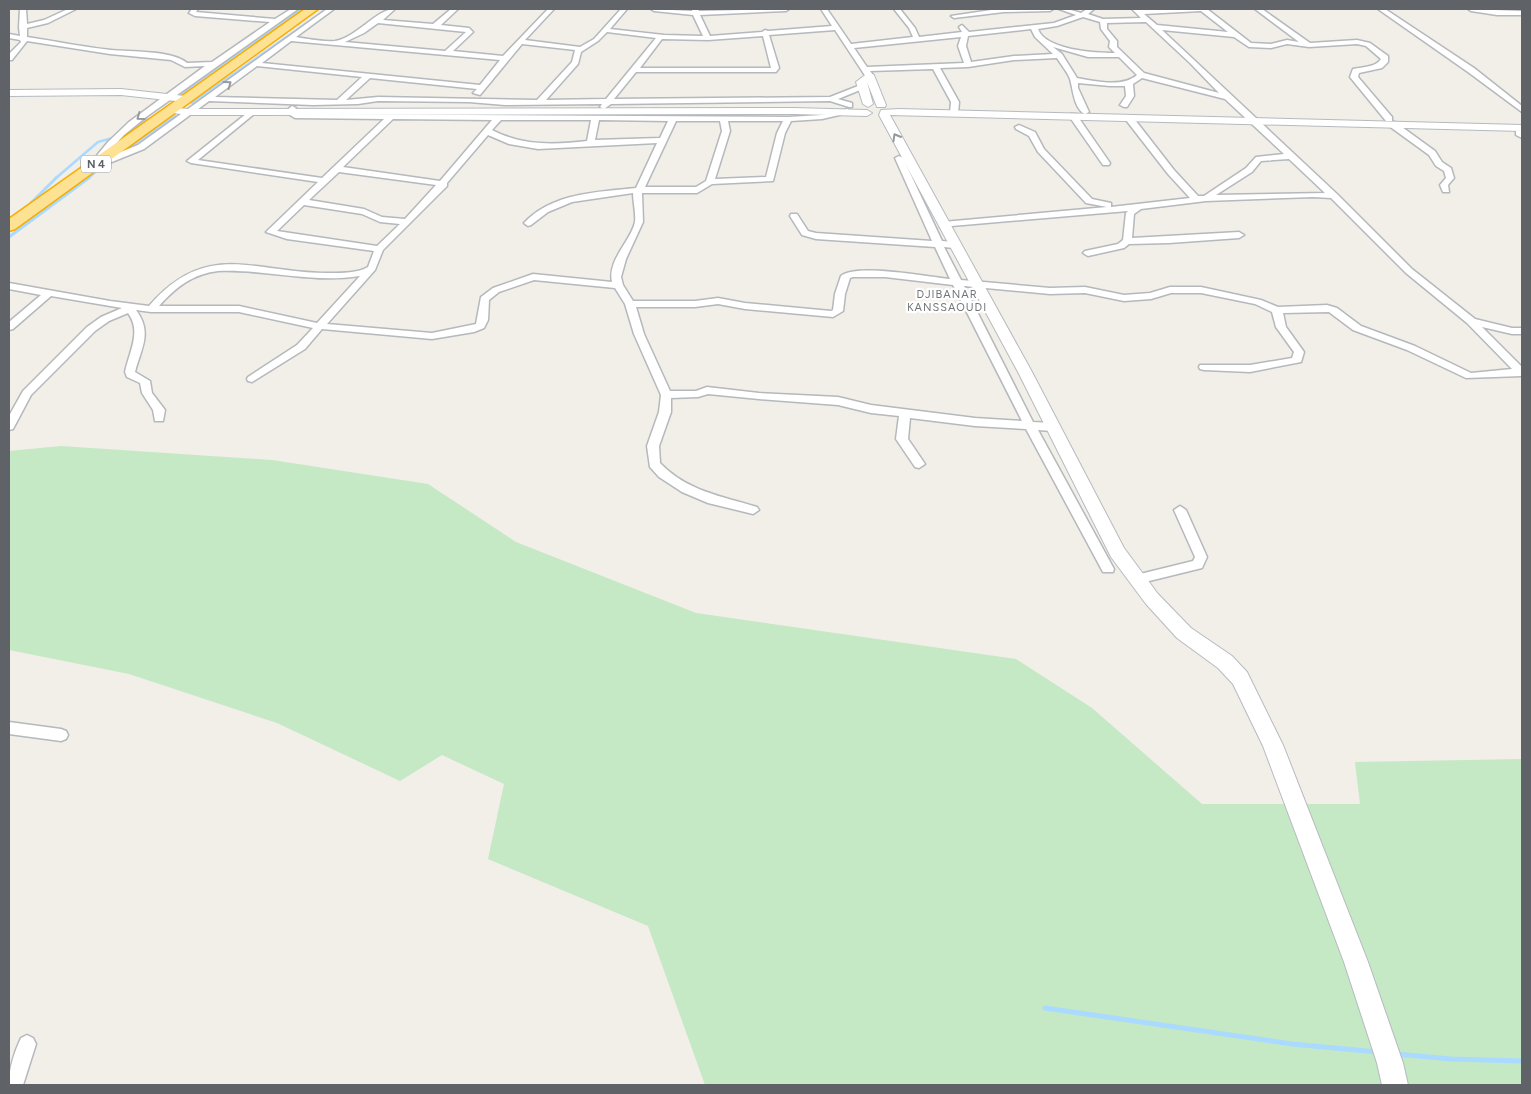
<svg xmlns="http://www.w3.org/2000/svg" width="1531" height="1094" font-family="Figtree,sans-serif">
	<rect width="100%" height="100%" fill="#f1efe8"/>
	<path fill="#c5e8c5" d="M61 446 272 460 428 484 516 542 696 613 1016 659 1092 708 1202 804H1360L1355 762 1522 759V1085H705L648 926 488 859 504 784 442 755 400 781 277 723 129 674 9 650V451Z"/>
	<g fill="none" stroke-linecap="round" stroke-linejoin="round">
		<path stroke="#aadaff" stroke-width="2.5" d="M180 95 302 9
			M192 103 327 9
			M123 152 175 116
			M56 178 98 142 127 134 147 118
			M88 178 107 163"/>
		<path stroke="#aadaff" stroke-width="3" d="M28 206 57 177
			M9 237 90 177"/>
		<path stroke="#aadaff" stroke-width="5" d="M1045 1008 1292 1044 1377 1052
			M1396 1054 1451 1059 1522 1061"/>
		<g stroke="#b5b8bc" stroke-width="3">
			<path id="street" d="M20 9H26L27 24 44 20 68 9H76L48 23 27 28V37C55 41 83 47 111 50 131 52 172 50 187 63L212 62 270 22 195 16 189 13 192 9H198L196 12 275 19 291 9H298L146 117 124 135 101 160 138 145 327 9H334L296 37C308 39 323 42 335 41 356 38 378 8 395 9L383 20 433 24 451 9H458L441 25 469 28 473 32 453 51 503 56 548 9H554L525 40 580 47 594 39 621 9H627L610 29 664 35 703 36 693 15 654 11 651 9 692 11V9H698L699 11 789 9 786 11 700 15 710 36 762 32 765 30 768 31 832 26 821 9H827L851 44 913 37 909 28 894 9H900L915 28 919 37 962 32 959 27 962 25 969 32 1054 23 1076 15 1059 9H1068L1081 13 1087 9H1094L1088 14 1103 19 1141 18 1132 9H1207L1251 43 1271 44 1287 40 1299 42 1255 9H1262L1310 43 1357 40 1370 43 1388 56V62L1382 68 1359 73 1358 77 1392 117V121H1386L1350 77 1353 69C1363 67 1376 67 1381 59L1366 46 1357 44 1309 47 1287 44 1271 48 1249 47 1234 37 1162 30 1337 194 1412 269 1475 319 1512 328H1522V334H1512L1482 327 1522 367V376L1466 378 1407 350 1353 330 1329 312 1283 313 1286 327 1304 352 1301 362 1250 372 1204 370 1200 369 1199 367 1200 365H1250L1292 358 1294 352 1276 327 1272 312 1255 304 1201 293H1171L1151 299 1124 301 1085 293 1050 294 964 286 1033 422 1052 423 1058 427 1052 431 1038 430 1114 569 1113 572H1103L1026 429 975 426 910 418 908 439 925 464 919 468 915 467 896 439 899 416 871 413 838 405 759 399 708 394 698 397 671 398V412L659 446 660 463C687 491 721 496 757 507L759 510 753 514 708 503 682 492 659 477 650 467 647 446 659 412 661 395 634 334 625 304 615 288 534 280 499 292 489 300 488 320 484 328 474 332 432 339 322 329 305 349 252 382 248 381 247 379 248 377 297 345 313 328 239 312H151L136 310C153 333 141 348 135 372L150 381 152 393 165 410 163 421H155L153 410 142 393 140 383 127 377 125 372C129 352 142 332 128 313L109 321 95 331 31 395 13 429 9 430V416L23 391 87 327 101 317 122 308 51 296 13 329 9 330V322L41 295 9 289V283L110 301 149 306C208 238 255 274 330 273 342 273 358 273 368 267L374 251 287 239 266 232 318 182 191 163 187 161 251 110H254V114L198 160 322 178 384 119 295 118 285 112 292 106 296 108 293 111 297 114 788 117 822 115 848 109V113L822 119 791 121 785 133 773 181 712 184 697 193H642L643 222 626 259 621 277 623 285 633 301H695L718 298 745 303 831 311 833 310 835 294 841 276C856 263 929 277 950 279L935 247 816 239 802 235 790 216 791 214H797L808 231 816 233 932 241 895 158 899 156 903 158 942 241 954 242 959 245 954 248 944 247 961 280 1050 288 1085 287 1124 295 1150 293 1170 287H1201L1261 300 1278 307 1327 305 1337 308 1361 326 1415 346 1471 373 1512 369 1467 323 1406 273 1331 198 1313 197 1206 201 1141 209 1134 214 1132 238 1239 232 1244 235 1239 238 1169 243 1129 244 1124 248 1088 256 1083 253 1085 251 1118 244 1123 240 1126 213 1128 211 940 227V223L943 222 1107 207 1086 203 1038 152 1029 136 1016 129 1015 127 1019 125 1035 132 1044 149 1092 199 1111 203V207L1190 198 1168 174 1126 120V116H1132L1174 170 1198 196H1204L1246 168 1256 157 1284 154 1225 99 1142 78 1133 84 1134 96 1127 107H1124L1120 105 1126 96 1125 86H1110L1078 83V88L1089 112 1085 114C1074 109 1073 89 1070 79 1067 71 1061 65 1057 58L1014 60 968 67 940 68 959 102 958 113 954 115 950 113 951 102 933 69 870 71 873 75 869 77H866L835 30 769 35 779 68 776 72H636L614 99 830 97 858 86 865 88 838 99 852 103V107H849L830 101 611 104 604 109 600 107 602 104 505 105 469 102 378 101 358 104 313 105 209 101 144 149 92 170 89 169V165L108 142 129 122 205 66 185 67 171 60 110 54 27 41 12 60H9V54L21 42 20 40 9 38V34L20 36 19 27ZM1201 11 1228 32 1157 25 1144 14ZM1083 17 1100 22 1101 29 1110 41 1109 47 1115 53C1095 53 1045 50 1038 29L1057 26ZM1146 22 1190 63 1219 93 1144 73 1117 47V41L1107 29V23ZM378 23 466 32 445 51 345 42 364 33ZM1031 29 1035 37 1053 54 1014 56 971 62 966 46 968 36ZM607 32 656 38 606 99 546 100 578 64 581 52 598 41ZM763 36 771 68H640L662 39 708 40ZM961 37 958 46 964 63 867 67 854 48ZM291 41 500 60 480 85 262 63ZM522 44 575 50 572 62 537 100 378 97 346 100 370 78 477 89 473 93 480 95ZM1053 47 1088 57H1119L1137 75C1122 88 1095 81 1077 78L1062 54ZM257 66 362 77 337 100 215 97ZM393 119 492 120 440 181 343 167ZM501 120H591L587 141C554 145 523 146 492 130ZM599 120 668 121 660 138 595 140ZM676 121H720L722 131 706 181 696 187H645ZM728 121H783L777 133 766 177 715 179 730 131ZM488 135 509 144 538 149 657 143 636 188C597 192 552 193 524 223L528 226 531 225 548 212 572 202 633 193C633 202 636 213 635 222 631 241 607 260 612 282L533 274 493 288 481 297 476 324 432 333 327 324 375 270 383 250 447 186V183ZM1289 159 1325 193 1216 195 1252 172 1261 161ZM339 172 436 185 405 219 382 217 364 209 309 200ZM304 205 362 214 380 222 400 224 377 246 277 231ZM218 271C266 269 312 284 360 276L317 323 239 306H159C176 287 193 274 218 271ZM853 277H885L953 285 1022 421 975 418 871 405 838 397 759 393 707 387 696 391H670L644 334 636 307H695L718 304 745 309 833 317 843 311 845 294 850 278Z
				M998 9H1053L1050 11 1004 12 954 18 951 16Z
				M1378 9H1385L1474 68 1522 106V112L1468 72Z
				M1468 9 1522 11V15H1497L1471 11Z
				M1070 114H1076L1110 163 1109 165H1103L1069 116Z
				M1389 122H1395L1435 151 1442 162 1451 168 1454 178 1448 185 1449 192H1443L1440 185 1446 178 1444 171 1436 166 1429 155 1389 126Z
				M1516 131H1522V138L1516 135Z
				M1180 506 1186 510 1207 557 1202 568 1137 584 1132 582 1131 579 1132 576 1193 561 1195 557 1174 510Z
				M9 722 61 729 66 731 68 735 66 739 61 741 9 734Z
				M27 1035 33 1038 36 1044 23 1085H9C9 1068 14 1053 21 1038Z"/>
		</g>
		<g stroke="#b6babf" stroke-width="2">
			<path id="secondary" d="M869 72 874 75 886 105 885 107H877L867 82 873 104 868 107 863 104 856 82Z
				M121 89 185 96 190 99 185 102 121 95 9 96V90Z
				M170 107 188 109 794 108 867 110 872 113 867 116 794 114 188 115 166 112 165 110Z
				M899 109 1522 125V131L890 115 1032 372 1124 548 1158 594 1191 628 1232 656 1247 672 1283 745 1368 962 1403 1063 1408 1085H1382L1377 1063 1344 962 1263 746 1233 684 1218 668 1177 638 1146 604 1111 557 1018 372 879 115 881 110Z"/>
		</g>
		<g stroke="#f9ab00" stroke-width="3">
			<path id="highway" d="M305 9H318L15 229 9 231V219Z"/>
		</g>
		<use href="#street" fill="#fff" fill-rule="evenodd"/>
		<use href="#secondary" fill="#fff" fill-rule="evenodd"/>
		<use href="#highway" fill="#fde293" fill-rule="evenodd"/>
	</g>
	<defs><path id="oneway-chevron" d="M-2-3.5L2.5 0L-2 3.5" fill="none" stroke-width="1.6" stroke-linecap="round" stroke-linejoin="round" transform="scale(1.25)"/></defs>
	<g stroke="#979a9d">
		<use href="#oneway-chevron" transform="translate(228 84) rotate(-36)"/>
		<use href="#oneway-chevron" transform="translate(140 117) rotate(144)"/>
		<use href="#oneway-chevron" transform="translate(896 137) rotate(-120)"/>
	</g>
	<g text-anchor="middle" stroke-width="4.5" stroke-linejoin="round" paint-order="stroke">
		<rect fill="#fff" stroke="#8f9295" stroke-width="1" x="81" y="155.5" width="30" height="17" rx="4"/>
		<g font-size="11" font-weight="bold" fill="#5f6368">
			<text x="96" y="168">N 4</text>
		</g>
		<g font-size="11" letter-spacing="1" fill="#70757a" stroke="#fff">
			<text x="947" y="298">DJIBANAR<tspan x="947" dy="13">KANSSAOUDI</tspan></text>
		</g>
	</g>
	<rect width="1531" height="1094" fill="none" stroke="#5f6368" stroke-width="20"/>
</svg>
